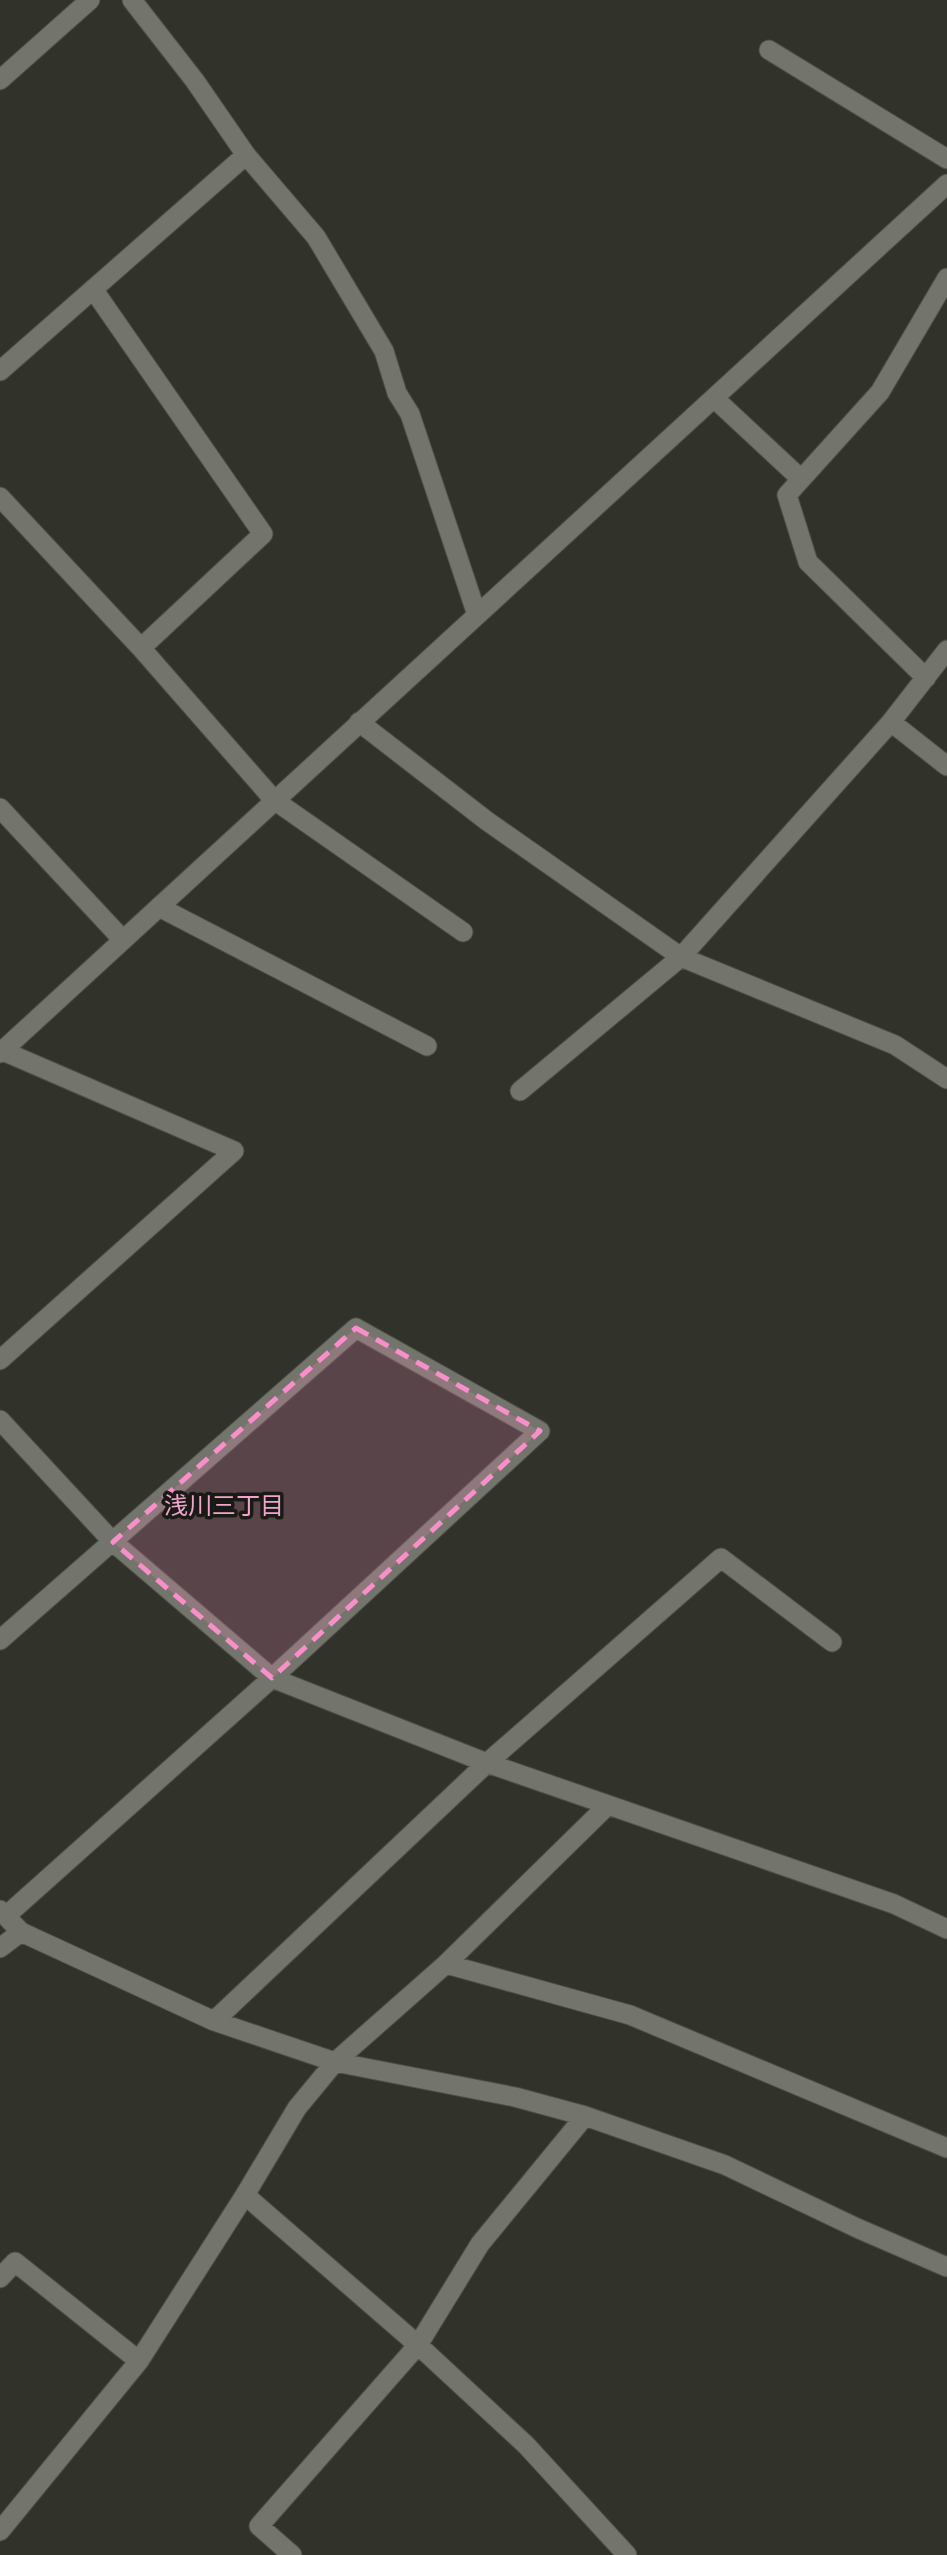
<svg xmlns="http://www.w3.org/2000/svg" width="947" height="2555" font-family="'Fira Sans','Noto Sans JP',sans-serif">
	<rect width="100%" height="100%" fill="#31332a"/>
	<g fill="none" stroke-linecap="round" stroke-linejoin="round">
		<g stroke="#4d4e47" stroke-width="21">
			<path id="service" d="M245 2195 418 2345"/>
		</g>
		<g stroke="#4d4e47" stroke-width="21">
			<path id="minor" d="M132 0 195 81 246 155 316 237 384 351 397 393 410 414 477 615
				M769 50 947 159
				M0 80 90 0
				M93 289 263 534 141 648 274 800 463 932
				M0 371 246 155
				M714 398 801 479
				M0 497 141 648
				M926 678 808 562 787 495 880 392 947 278
				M359 722 487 821 681 957 895 1045 947 1079
				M891 722 947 650
				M0 808 123 940
				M159 907 427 1046
				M520 1091 681 957 891 722 947 766
				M0 1360 234 1151 3 1051
				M0 1420 113 1542 272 1678 487 1763 894 1904 947 1929
				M0 1640 356 1328 540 1431 272 1678 6 1916
				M0 1948 21 1932 214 2021 335 2062 515 2097 585 2116 725 2165 857 2228 947 2267
				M446 1964 630 2015 947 2148
				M214 2021 487 1763 721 1558 832 1642
				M0 2278 15 2262 139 2361
				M418 2345 526 2445 627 2555
				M0 2531 139 2361 245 2195 297 2108 335 2062 446 1964 607 1806
				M292 2555 259 2526 418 2345 480 2244 585 2116"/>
		</g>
		<g stroke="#4d4e47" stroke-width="21">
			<path id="tertiary" d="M0 1053 947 184
				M0 1910 21 1932"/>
		</g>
		<use href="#service" stroke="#73746b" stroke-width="19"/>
		<use href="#minor" stroke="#73746b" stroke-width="19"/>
		<use href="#tertiary" stroke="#73746b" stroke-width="19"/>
	</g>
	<path fill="#f98fca" fill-opacity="0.2" stroke="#f98fca" stroke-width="5" stroke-dasharray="14 9" stroke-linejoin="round" d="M356 1328 540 1431 272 1678 113 1542Z"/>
	<g text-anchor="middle" stroke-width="7" stroke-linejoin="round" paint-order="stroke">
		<g font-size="24" fill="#eea4cb" stroke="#191a16">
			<text x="224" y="1514">浅川三丁目</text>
		</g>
	</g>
</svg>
